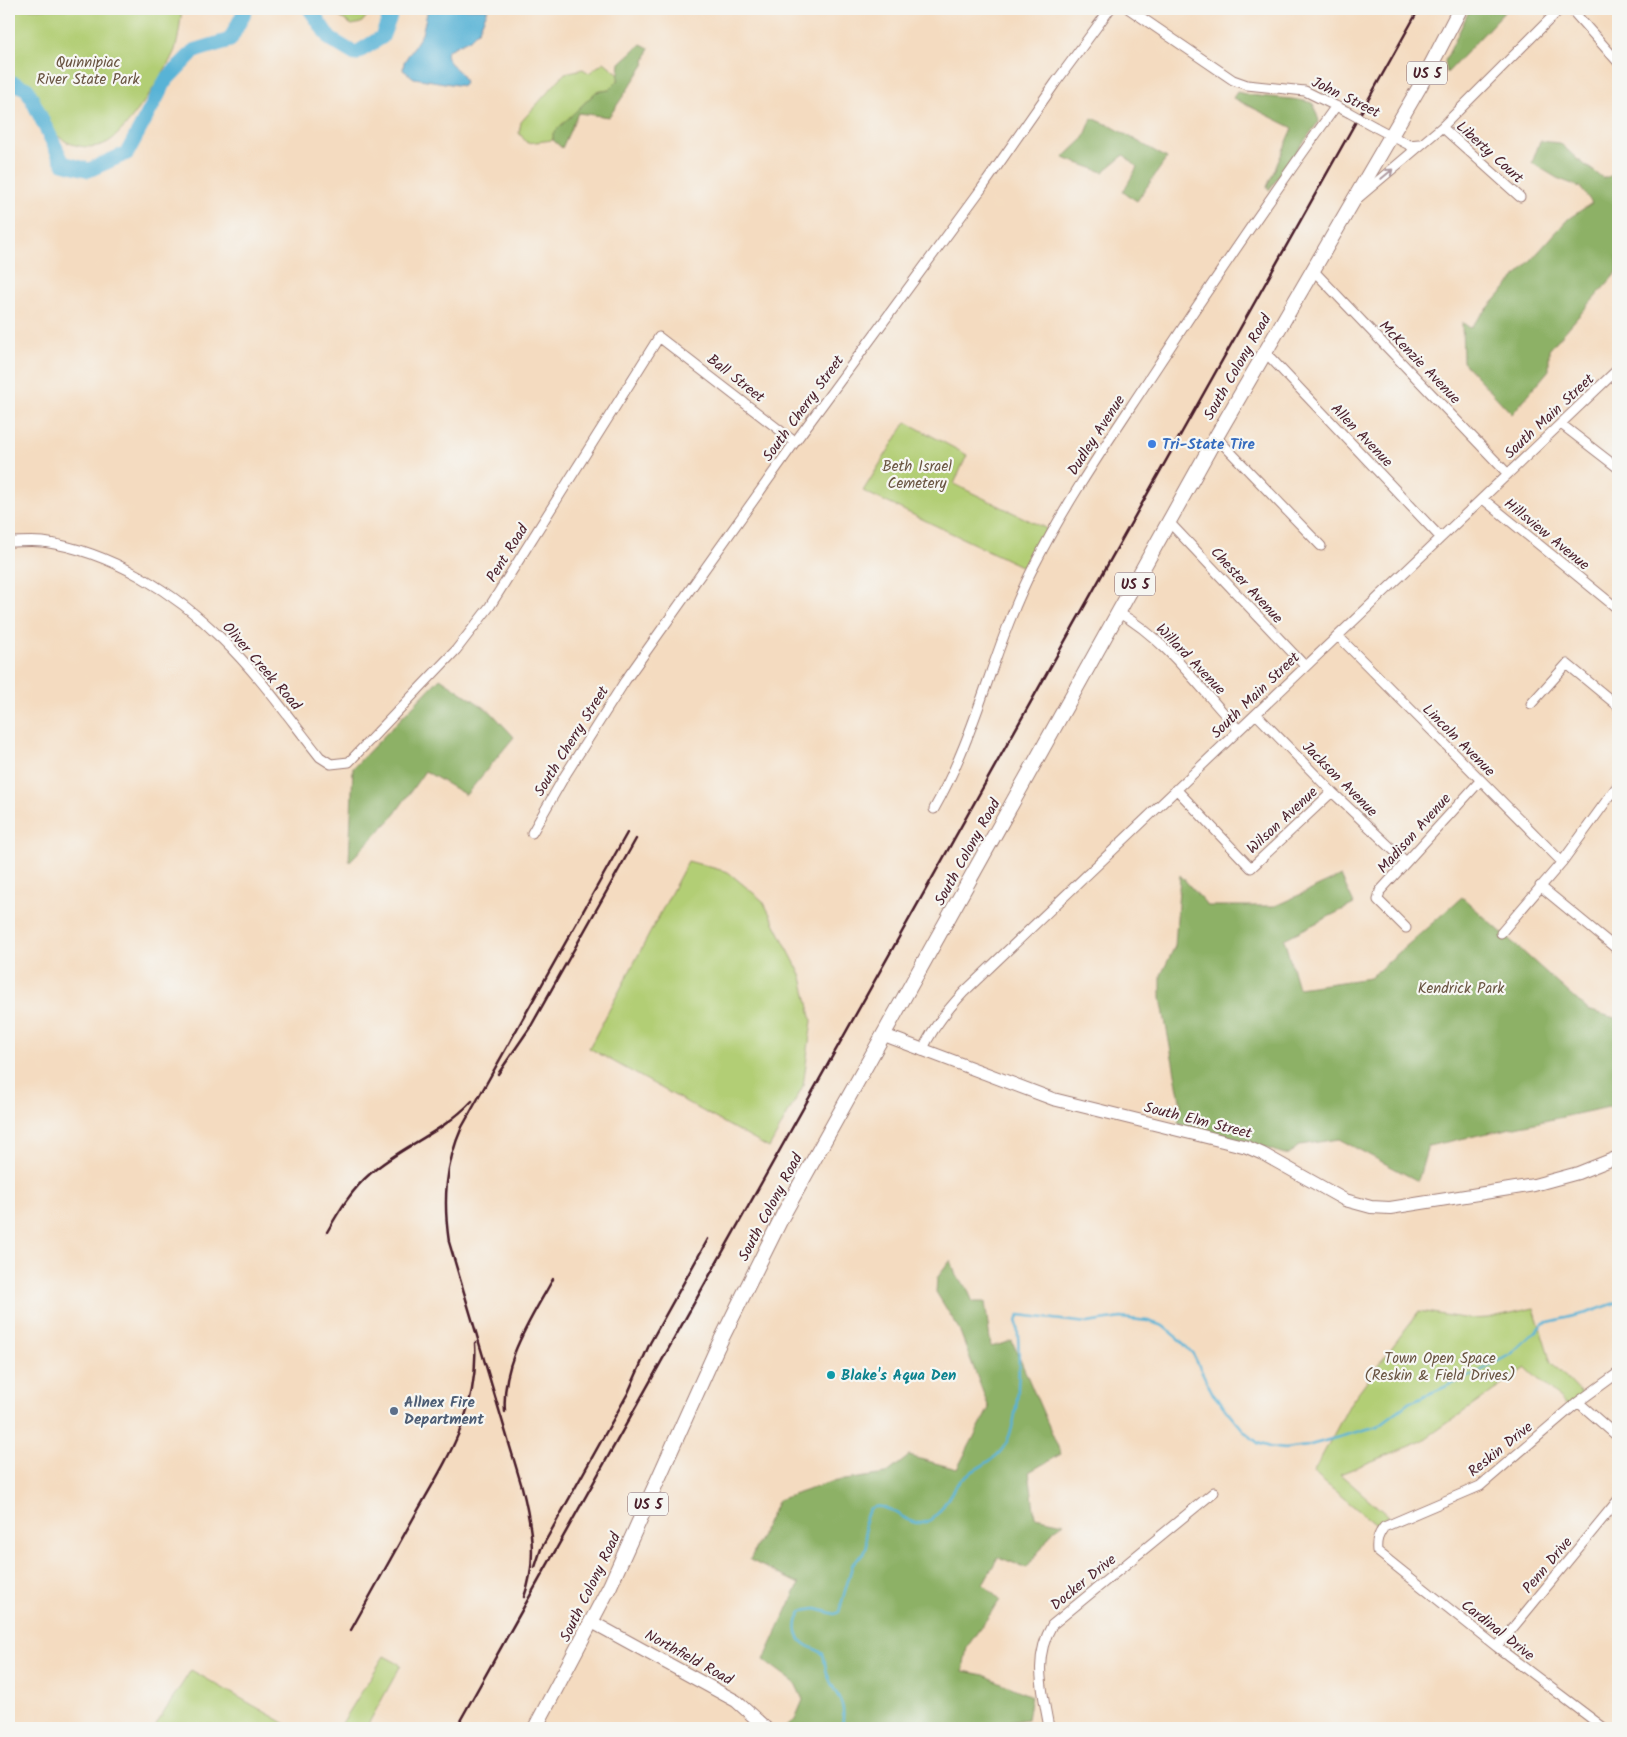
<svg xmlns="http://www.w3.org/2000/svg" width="1627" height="1737" font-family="Kalam,sans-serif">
	<rect width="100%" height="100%" fill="#f6f6f2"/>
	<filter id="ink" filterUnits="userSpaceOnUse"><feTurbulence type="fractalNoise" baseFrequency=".02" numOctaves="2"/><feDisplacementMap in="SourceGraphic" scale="10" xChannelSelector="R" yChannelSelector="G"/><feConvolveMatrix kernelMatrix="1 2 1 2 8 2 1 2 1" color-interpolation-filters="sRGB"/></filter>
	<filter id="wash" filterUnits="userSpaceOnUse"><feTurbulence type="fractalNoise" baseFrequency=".0096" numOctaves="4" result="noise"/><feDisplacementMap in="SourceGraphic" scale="20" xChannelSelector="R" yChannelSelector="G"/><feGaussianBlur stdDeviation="1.12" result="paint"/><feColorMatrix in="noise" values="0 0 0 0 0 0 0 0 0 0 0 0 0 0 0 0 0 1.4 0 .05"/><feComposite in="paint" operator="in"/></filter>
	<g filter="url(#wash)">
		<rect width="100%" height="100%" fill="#f4dbc0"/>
		<path fill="#b2ce74" stroke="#7e7650" d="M9 9H182C180 22 179 38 175 50 166 72 127 131 108 142 96 149 79 148 67 142 36 126 42 95 9 81Z
			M327 9H373L361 23 352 25Z
			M604 62 619 74 618 81 609 90 596 92 554 133 553 140 527 143 519 133 521 122 565 73 583 69 589 73Z
			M906 422 967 455 954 484 1047 529 1027 569 863 491Z
			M688 861 728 872 763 901 802 977 812 1021 803 1086 769 1148 589 1048Z
			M1534 1308 1551 1362 1583 1395 1572 1410 1526 1368 1422 1441 1340 1474 1388 1516 1375 1524 1313 1473 1351 1402 1419 1311 1469 1319 1488 1318Z
			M384 1656 401 1665 366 1728H339Z
			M191 1670 293 1728H154Z"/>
		<path fill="#8db166" stroke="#6c6848" d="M1470 9H1507L1447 73 1445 61Z
			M641 44 649 48 644 65 609 117 578 113 562 148 553 140V133L596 92 609 90 618 81 620 63Z
			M1237 92C1262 99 1288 96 1313 103L1319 121 1269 190 1267 187 1293 128 1233 98Z
			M1092 118 1111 126 1167 158 1137 201 1123 192 1137 167 1124 155 1103 172 1063 158 1084 138Z
			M1540 141 1560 143 1577 159 1603 178 1618 174V271L1549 350V370L1512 414 1463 362 1462 322 1470 328 1568 219 1592 203 1580 187 1557 178 1532 163Z
			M440 678 491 712 514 737 466 795 425 771 392 818 349 862 353 768Z
			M1180 875 1208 906H1275L1341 876 1354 904 1284 939 1298 988 1370 978 1462 897 1588 1010 1618 1019V1105L1428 1146 1418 1181 1339 1139 1300 1145 1288 1155 1230 1137 1178 1124 1181 1106 1161 998V975L1175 946Z
			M951 1260 956 1276 966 1286 973 1302H985L991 1347 1012 1341 1061 1454 1029 1472 1035 1517 1064 1523 1054 1530 1027 1568 998 1557 983 1584 1000 1600 967 1647 963 1671 984 1675 1031 1696 1027 1719 972 1728H784L795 1719 803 1700 795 1683 764 1660 799 1584 750 1560 778 1500 831 1482 886 1474 909 1456 957 1469 989 1408 959 1329 936 1292 937 1278Z"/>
		<path fill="#58b3d6" stroke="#516980" d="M428 9H488L479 30 470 39 448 50 446 54C448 66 463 70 465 83L463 86 414 78 403 70 404 62 422 34Z"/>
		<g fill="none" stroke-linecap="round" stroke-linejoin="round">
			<path stroke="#58b3d6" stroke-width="2.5" d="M841 1728C849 1701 834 1696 827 1673 825 1667 825 1660 823 1654 818 1649 812 1649 806 1645 793 1637 795 1621 802 1611L816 1609 835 1614 839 1612 853 1563 864 1554 867 1546 864 1523 869 1509C886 1498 906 1526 922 1523 941 1520 948 1493 960 1481 971 1469 989 1465 1000 1452 1022 1428 1020 1354 1017 1322L1019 1315 1087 1323 1121 1318 1148 1321 1163 1326 1181 1341 1193 1354 1213 1394 1245 1432 1258 1443 1269 1447 1285 1449 1307 1446 1378 1426 1410 1402 1475 1374 1511 1354 1544 1323 1587 1313 1618 1302"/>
			<path stroke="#58b3d6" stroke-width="15" d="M310 9 330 39 355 54 382 37 393 9
				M9 81 27 89 63 163 89 170 127 153 166 80 194 51 230 40 246 9"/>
		</g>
	</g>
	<g filter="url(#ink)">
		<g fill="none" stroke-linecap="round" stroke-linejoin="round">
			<g stroke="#9f7d76" stroke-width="11">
				<path id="street" d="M1129 9 1233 80 1247 85 1305 91 1348 112
					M1571 9 1618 62
					M1375 127 1409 145 1419 144
					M1442 127 1520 197
					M1358 198 1442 127 1560 9
					M1313 270 1508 474
					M1264 351 1440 537
					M1561 424 1618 468
					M1216 437 1321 546
					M1483 499 1618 609
					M1169 522 1305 666
					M9 542C20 542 32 541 43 542 110 551 176 593 223 640 259 675 289 718 320 757L331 764 349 762 456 650 490 606 659 337 795 442
					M1119 613C1165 638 1203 692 1239 730
					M1338 636 1562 862
					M1531 704 1567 664 1618 706
					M1257 715 1332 792 1406 862
					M1176 789 1251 868 1332 792
					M934 809C978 732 994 643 1035 564 1068 499 1109 440 1149 379 1209 287 1272 195 1336 106
					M532 833 564 777 625 681 795 442 982 188 1056 82 1110 9
					M1540 886 1618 950
					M1406 928 1378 900 1380 891 1480 781
					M1501 933 1562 862 1618 785
					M922 1051C932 1028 947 1010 964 992L1618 369
					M1578 1402 1618 1437
					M1497 1647 1618 1500
					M1049 1728C1043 1691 1032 1660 1052 1625L1214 1492
					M1604 1728 1497 1647 1377 1551C1376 1541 1378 1535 1384 1527L1480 1486 1578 1402 1618 1373"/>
			</g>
			<g stroke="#9f7d76" stroke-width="14">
				<path id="secondary" d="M884 1035 1053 1099 1247 1147 1263 1154 1345 1200 1371 1207 1390 1208 1534 1185 1578 1173 1618 1157
					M592 1622 736 1701 766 1728"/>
			</g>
			<g stroke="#9f7d76" stroke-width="16">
				<path id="primary" d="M535 1728 610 1586 717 1348 783 1215 1216 437 1420 86 1460 9"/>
			</g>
			<use href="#street" stroke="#fff" stroke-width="9"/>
			<use href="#secondary" stroke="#fff" stroke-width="12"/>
			<use href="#primary" stroke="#fff" stroke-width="14"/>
			<path stroke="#4a1f2b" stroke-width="2.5" d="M498 1074 531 1026 636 839
				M327 1232C339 1211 352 1189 371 1173 403 1145 441 1134 472 1101
				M505 1412C501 1362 530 1321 553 1279
				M535 1567 541 1549 628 1393 650 1343 708 1239
				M524 1597C538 1561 531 1523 522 1487L449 1242C443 1201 445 1165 462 1127L627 833
				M351 1630C372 1592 393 1555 414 1517 447 1459 479 1412 475 1343
				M456 1728 1419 9"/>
			<g stroke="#9f7d76" stroke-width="11" stroke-linecap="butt">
				<path id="street-bridge" d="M1348 112 1375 127"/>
			</g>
			<use href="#street-bridge" stroke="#fff" stroke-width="9"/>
		</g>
		<defs><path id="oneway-shaft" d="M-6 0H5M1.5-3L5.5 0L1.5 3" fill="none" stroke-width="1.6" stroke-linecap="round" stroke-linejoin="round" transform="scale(1.25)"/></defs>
		<use stroke="#ae9aa0" href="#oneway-shaft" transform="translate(1387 174) rotate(-40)"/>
	</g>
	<circle fill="#3f7fe0" stroke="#f6f6f2" stroke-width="2" cx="1152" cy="444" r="5"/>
	<circle fill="#0f9aa8" stroke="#f6f6f2" stroke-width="2" cx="831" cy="1375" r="5"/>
	<circle fill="#5c6f8a" stroke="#f6f6f2" stroke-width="2" cx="394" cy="1411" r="5"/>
	<g text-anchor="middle" stroke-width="4.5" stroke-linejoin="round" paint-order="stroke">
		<g fill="#f6f6f2" stroke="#7e6067" stroke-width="1">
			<rect x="1407" y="61.5" width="40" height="23" rx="4"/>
			<rect x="1115" y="572.5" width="40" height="23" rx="4"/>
			<rect x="628" y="1492.5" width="40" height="23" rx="4"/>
		</g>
		<g font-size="14" font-weight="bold" fill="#4a1f2b">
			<text x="1427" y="78">US 5</text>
			<text x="1135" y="589">US 5</text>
			<text x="648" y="1509">US 5</text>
		</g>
		<g font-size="15" fill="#695441" stroke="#f6f6f2">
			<text x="88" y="67">Quinnipiac<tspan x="88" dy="17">River State Park</tspan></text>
			<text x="917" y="471">Beth Israel<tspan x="917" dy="17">Cemetery</tspan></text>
			<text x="1461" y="993">Kendrick Park</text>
			<text x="1440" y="1363">Town Open Space<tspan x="1440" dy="17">(Reskin &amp; Field Drives)</tspan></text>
		</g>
		<g font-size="15" fill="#4a1f2b" stroke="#f6f6f2">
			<text transform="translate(1346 97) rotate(26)" y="5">John Street</text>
			<text transform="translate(1490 152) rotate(42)" y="5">Liberty Court</text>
			<text transform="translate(1420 362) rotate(46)" y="5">McKenzie Avenue</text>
			<text transform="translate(1237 367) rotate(-60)" y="5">South Colony Road</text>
			<text transform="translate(736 378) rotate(38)" y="5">Ball Street</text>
			<text transform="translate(803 408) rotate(-54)" y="5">South Cherry Street</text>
			<text transform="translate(1549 416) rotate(-43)" y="5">South Main Street</text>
			<text transform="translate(1096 435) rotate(-57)" y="5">Dudley Avenue</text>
			<text transform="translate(1362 435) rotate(46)" y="5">Allen Avenue</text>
			<text transform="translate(1547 534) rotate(39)" y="5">Hillsview Avenue</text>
			<text transform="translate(507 553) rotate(-58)" y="5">Pent Road</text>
			<text transform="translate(1247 585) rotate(47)" y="5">Chester Avenue</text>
			<text transform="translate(1191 659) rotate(46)" y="5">Willard Avenue</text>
			<text transform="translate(262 666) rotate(49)" y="5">Oliver Creek Road</text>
			<text transform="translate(1255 695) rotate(-44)" y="5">South Main Street</text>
			<text transform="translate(1459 740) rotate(45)" y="5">Lincoln Avenue</text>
			<text transform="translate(571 741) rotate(-58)" y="5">South Cherry Street</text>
			<text transform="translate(1340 779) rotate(45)" y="5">Jackson Avenue</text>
			<text transform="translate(1282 820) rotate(-43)" y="5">Wilson Avenue</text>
			<text transform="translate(1414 833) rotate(-48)" y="5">Madison Avenue</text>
			<text transform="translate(967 852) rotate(-61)" y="5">South Colony Road</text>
			<text transform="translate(1198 1120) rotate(14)" y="5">South Elm Street</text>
			<text transform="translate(770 1207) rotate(-62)" y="5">South Colony Road</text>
			<text transform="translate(1500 1449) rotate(-39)" y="5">Reskin Drive</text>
			<text transform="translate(1547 1565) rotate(-50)" y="5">Penn Drive</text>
			<text transform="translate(1083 1582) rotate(-39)" y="5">Docker Drive</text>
			<text transform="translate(590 1587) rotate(-64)" y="5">South Colony Road</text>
			<text transform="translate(1498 1630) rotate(38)" y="5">Cardinal Drive</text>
			<text transform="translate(689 1657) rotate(29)" y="5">Northfield Road</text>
		</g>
		<g font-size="15" font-weight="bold" fill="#366cbe" stroke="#f6f6f2" text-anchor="start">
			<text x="1162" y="449">Tri-State Tire</text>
		</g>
		<g font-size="15" font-weight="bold" fill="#0d838f" stroke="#f6f6f2" text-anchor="start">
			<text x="841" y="1380">Blake's Aqua Den</text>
		</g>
		<g font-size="15" font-weight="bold" fill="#4e5e75" stroke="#f6f6f2" text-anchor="start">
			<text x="404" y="1407">Allnex Fire<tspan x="404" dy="17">Department</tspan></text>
		</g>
	</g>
	<rect width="1627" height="1737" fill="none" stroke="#f6f6f2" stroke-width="30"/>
</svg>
